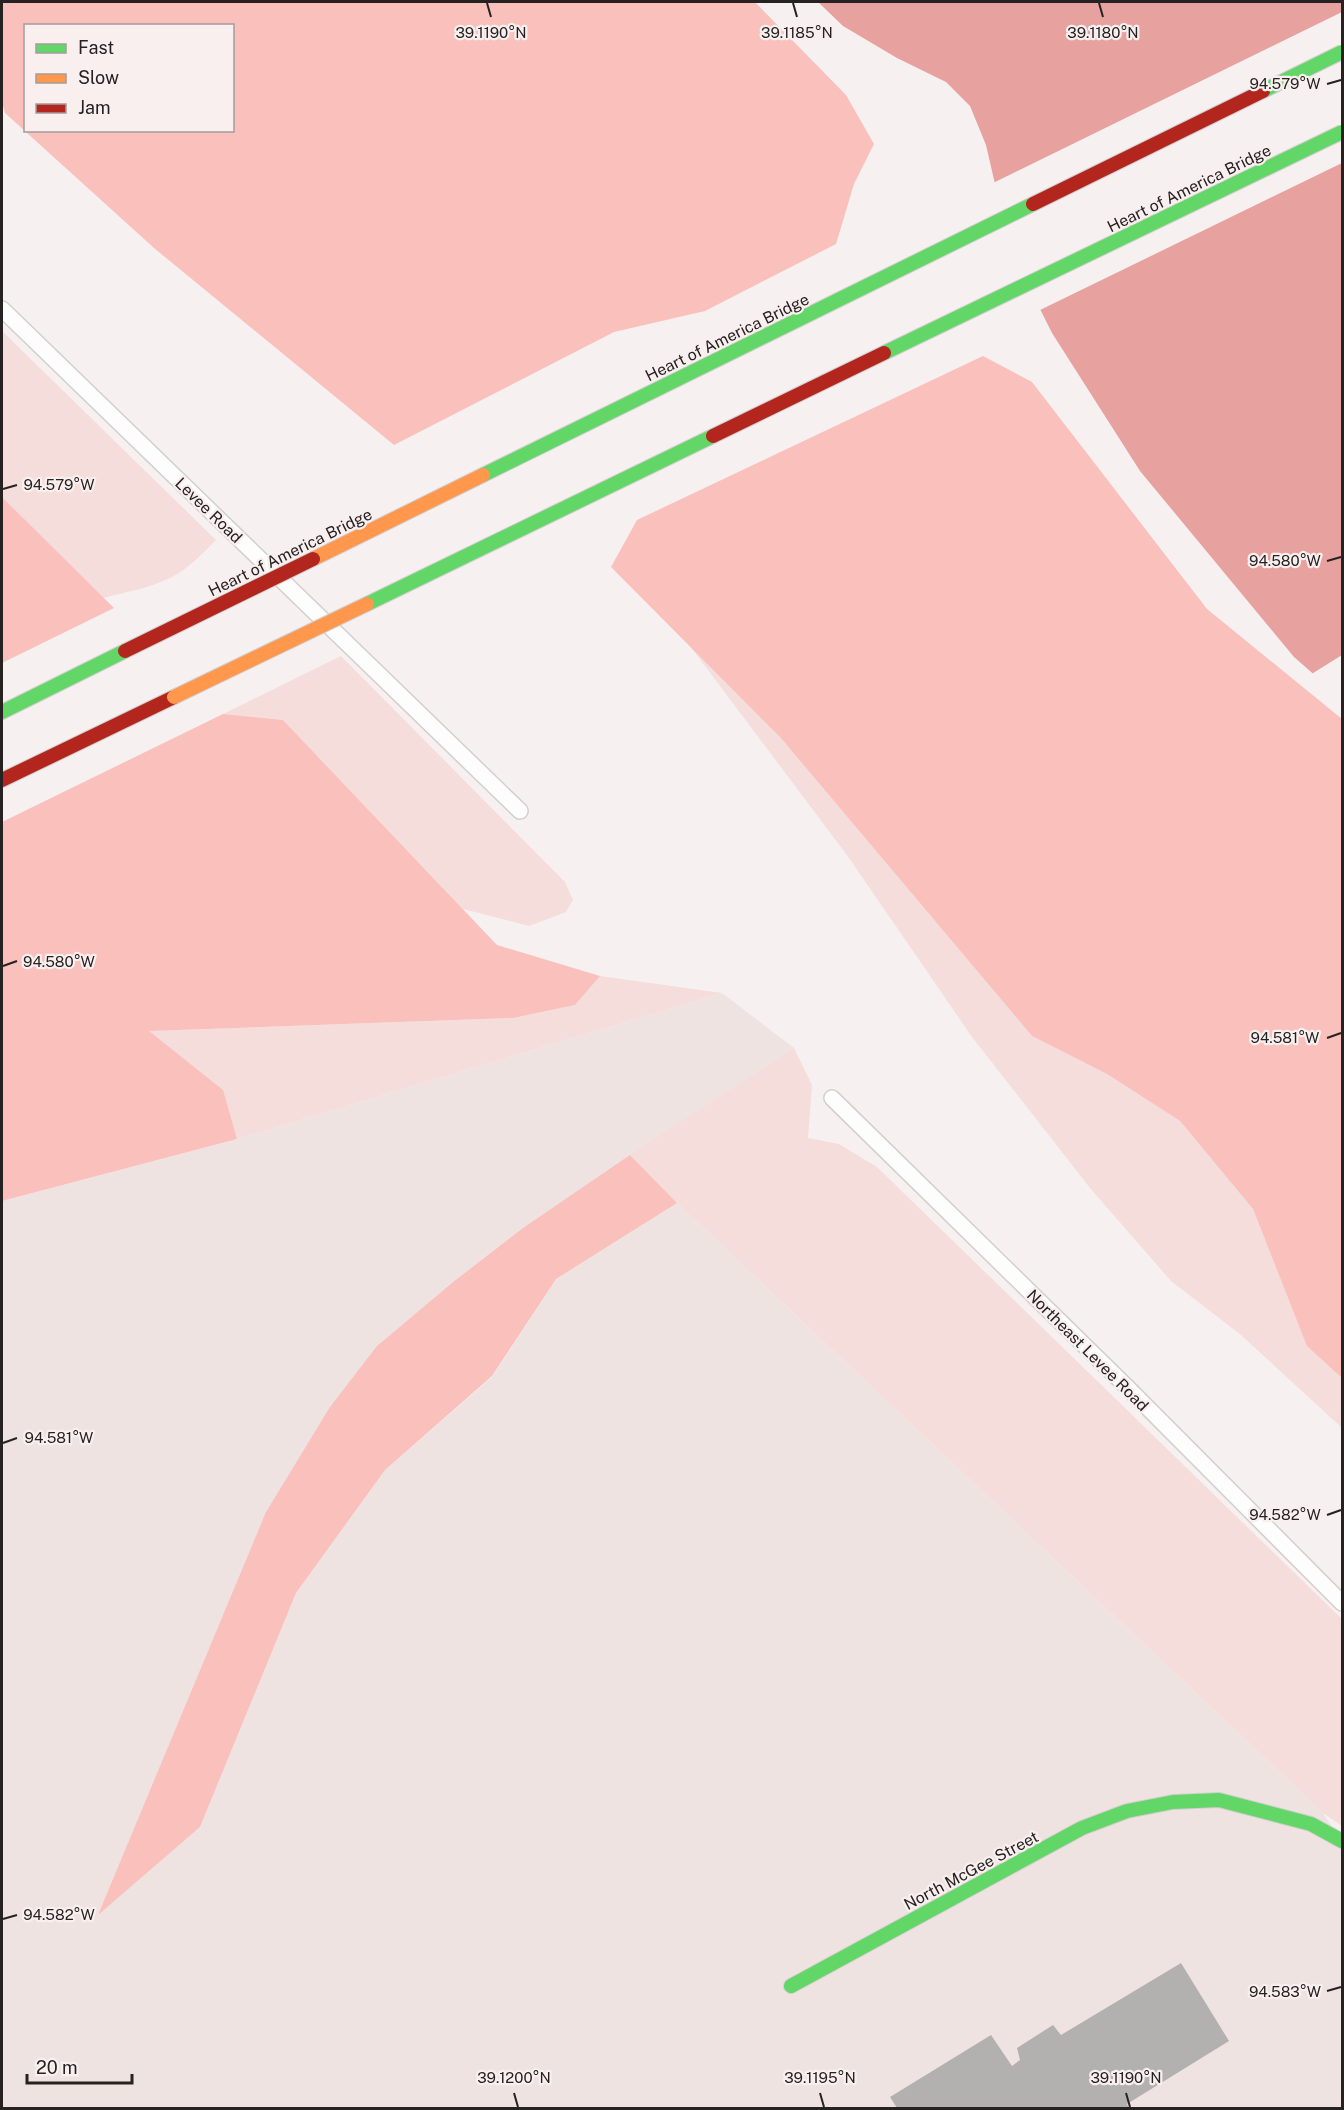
<svg xmlns="http://www.w3.org/2000/svg" width="1344" height="2110" font-family="'Public Sans',sans-serif">
	<rect width="100%" height="100%" fill="#f6f1f0"/>
	<path fill="#efe3e1" d="M722 993 794 1048 523 1228 453 1282 377 1346 98 1914 200 1827 296 1593 385 1470 492 1377 556 1279 677 1203 1323 1813 1342 1842V2108H2V1201L237 1139Z"/>
	<path fill="#f5dddb" d="M2 331 216 540C202 554 189 568 172 577 151 588 126 592 103 598L2 497Z
		M684 638 780 737 1032 1036 1107 1074 1180 1121 1253 1209 1307 1345 1342 1378V1428L1241 1335 1171 1281 1090 1188 972 1037 849 858Z
		M341 656 565 882 573 900 566 912 529 926 463 909 283 720 223 714Z
		M600 976 722 993 237 1139 222 1090 148 1031 513 1018 575 1005Z
		M794 1048 812 1085 808 1138 839 1144 877 1167 1342 1619V1826L1323 1813 677 1203 630 1155Z"/>
	<path fill="#f9c0bc" fill-rule="evenodd" d="M2 2H755L846 95 874 144 854 184 836 244 705 311 614 332 394 445 154 248 5 113 2 102ZM26 26H232V130H26Z
		M983 356 1032 382 1207 609 1342 719V1378L1307 1346 1253 1209 1180 1121 1107 1074 1032 1036 780 737 611 567 637 520Z
		M2 497 114 608 2 663Z
		M223 714 283 720 497 945 600 976 575 1005 513 1018 149 1031 223 1090 237 1139 2 1201V822Z
		M630 1155 677 1203 556 1279 492 1376 385 1470 296 1593 200 1827 98 1915 266 1512 330 1407 377 1346 453 1282 523 1228Z"/>
	<path fill="#e7a19e" d="M818 2H1342V699L1294 657 1140 471 1052 333 1010 249 986 145 970 106 946 82 897 58 843 26Z"/>
	<path fill="#f6f1f0" d="M1342 12V163L1038 311 1007 250 991 184Z
		M1342 655V702L1310 675Z"/>
	<path fill="#b3b0b0" d="M1181 1963 1229 2041 1127 2104 1129 2108H897L890 2097 991 2035 1012 2066 1020 2060 1017 2048 1053 2025 1061 2035Z"/>
	<g fill="none" stroke-linecap="round" stroke-linejoin="round">
		<g stroke="#d3cfcf" stroke-width="18">
			<path id="lane" d="M2 309 520 811
				M832 1098 1130 1390 1342 1603"/>
		</g>
		<g stroke="#d3cfcf" stroke-width="16">
			<path id="fast" d="M2 712 125 651
				M791 1986 1082 1828 1127 1811 1173 1802 1219 1800 1311 1824 1342 1841"/>
		</g>
		<g stroke="#d3cfcf" stroke-width="16">
			<path id="jam" d="M2 780 174 697"/>
		</g>
		<use href="#lane" stroke="#fefdfd" stroke-width="15"/>
		<use href="#fast" stroke="#63d668" stroke-width="14"/>
		<use href="#jam" stroke="#b3261e" stroke-width="14"/>
		<g stroke="#d3cfcf" stroke-width="16" stroke-linecap="butt">
			<path id="fast-bridge" d="M1263 91 1342 52
				M884 353 1342 132
				M483 475 1033 204
				M367 604 713 436"/>
		</g>
		<g stroke="#d3cfcf" stroke-width="16" stroke-linecap="butt">
			<path id="slow-bridge" d="M313 559 483 475
				M174 697 367 604"/>
		</g>
		<g stroke="#d3cfcf" stroke-width="16" stroke-linecap="butt">
			<path id="jam-bridge" d="M1033 204 1263 91
				M713 436 884 353
				M125 651 313 559"/>
		</g>
		<use href="#fast-bridge" stroke="#63d668" stroke-width="14"/>
		<use href="#slow-bridge" stroke="#ff974d" stroke-width="14"/>
		<use href="#jam-bridge" stroke="#b3261e" stroke-width="14"/>
	</g>
	<path fill="none" stroke="#252221" stroke-width="2" d="M487 3 491 17M793 3 797 17M1099 3 1103 17M1327 84 1341 80M3 489 17 485M1327 561 1341 557M3 966 17 961M1327 1038 1341 1033M3 1443 17 1438M1327 1515 1341 1510M3 1919 17 1915M1327 1991 1341 1987M514 2093 518 2107M820 2093 824 2107M1126 2093 1130 2107"/>
	<g text-anchor="middle" stroke-width="4.5" stroke-linejoin="round" paint-order="stroke">
		<g font-size="16" fill="#252221" stroke="#f8efee">
			<text transform="translate(1189 188) rotate(-26)" y="6">Heart of America Bridge</text>
			<text transform="translate(727 337) rotate(-26)" y="6">Heart of America Bridge</text>
			<text transform="translate(209 510) rotate(44)" y="6">Levee Road</text>
			<text transform="translate(290 552) rotate(-26)" y="6">Heart of America Bridge</text>
			<text transform="translate(1088 1350) rotate(45)" y="6">Northeast Levee Road</text>
			<text transform="translate(971 1870) rotate(-28)" y="6">North McGee Street</text>
		</g>
	</g>
	<g font-size="15" text-anchor="middle" fill="#252221" stroke="#f8efee" stroke-width="4.5" stroke-linejoin="round" paint-order="stroke">
		<text x="491" y="38">39.1190°N</text>
		<text x="797" y="38">39.1185°N</text>
		<text x="1103" y="38">39.1180°N</text>
		<text x="1285" y="89">94.579°W</text>
		<text x="59" y="490">94.579°W</text>
		<text x="1285" y="566">94.580°W</text>
		<text x="59" y="967">94.580°W</text>
		<text x="1285" y="1043">94.581°W</text>
		<text x="59" y="1443">94.581°W</text>
		<text x="1285" y="1520">94.582°W</text>
		<text x="59" y="1920">94.582°W</text>
		<text x="1285" y="1997">94.583°W</text>
		<text x="514" y="2083">39.1200°N</text>
		<text x="820" y="2083">39.1195°N</text>
		<text x="1126" y="2083">39.1190°N</text>
	</g>
	<rect width="1344" height="2110" fill="none" stroke="#252221" stroke-width="6"/>
	<rect x="24" y="24" width="210" height="108" fill="#f8efee" stroke="#a49d9c" stroke-width="1.5"/>
	<rect x="36" y="44" width="30" height="9" fill="#63d668" stroke="#a49d9c" stroke-width="1.5"/>
	<text x="78" y="54" font-size="18" fill="#252221">Fast</text>
	<rect x="36" y="74" width="30" height="9" fill="#ff974d" stroke="#a49d9c" stroke-width="1.5"/>
	<text x="78" y="84" font-size="18" fill="#252221">Slow</text>
	<rect x="36" y="104" width="30" height="9" fill="#b3261e" stroke="#a49d9c" stroke-width="1.5"/>
	<text x="78" y="114" font-size="18" fill="#252221">Jam</text>
	<path d="M27 2074v9h105v-9" fill="none" stroke="#252221" stroke-width="3"/>
	<text x="36" y="2074" font-size="18" fill="#252221" stroke="#f8efee" stroke-width="4.5" paint-order="stroke">20 m</text>
</svg>
